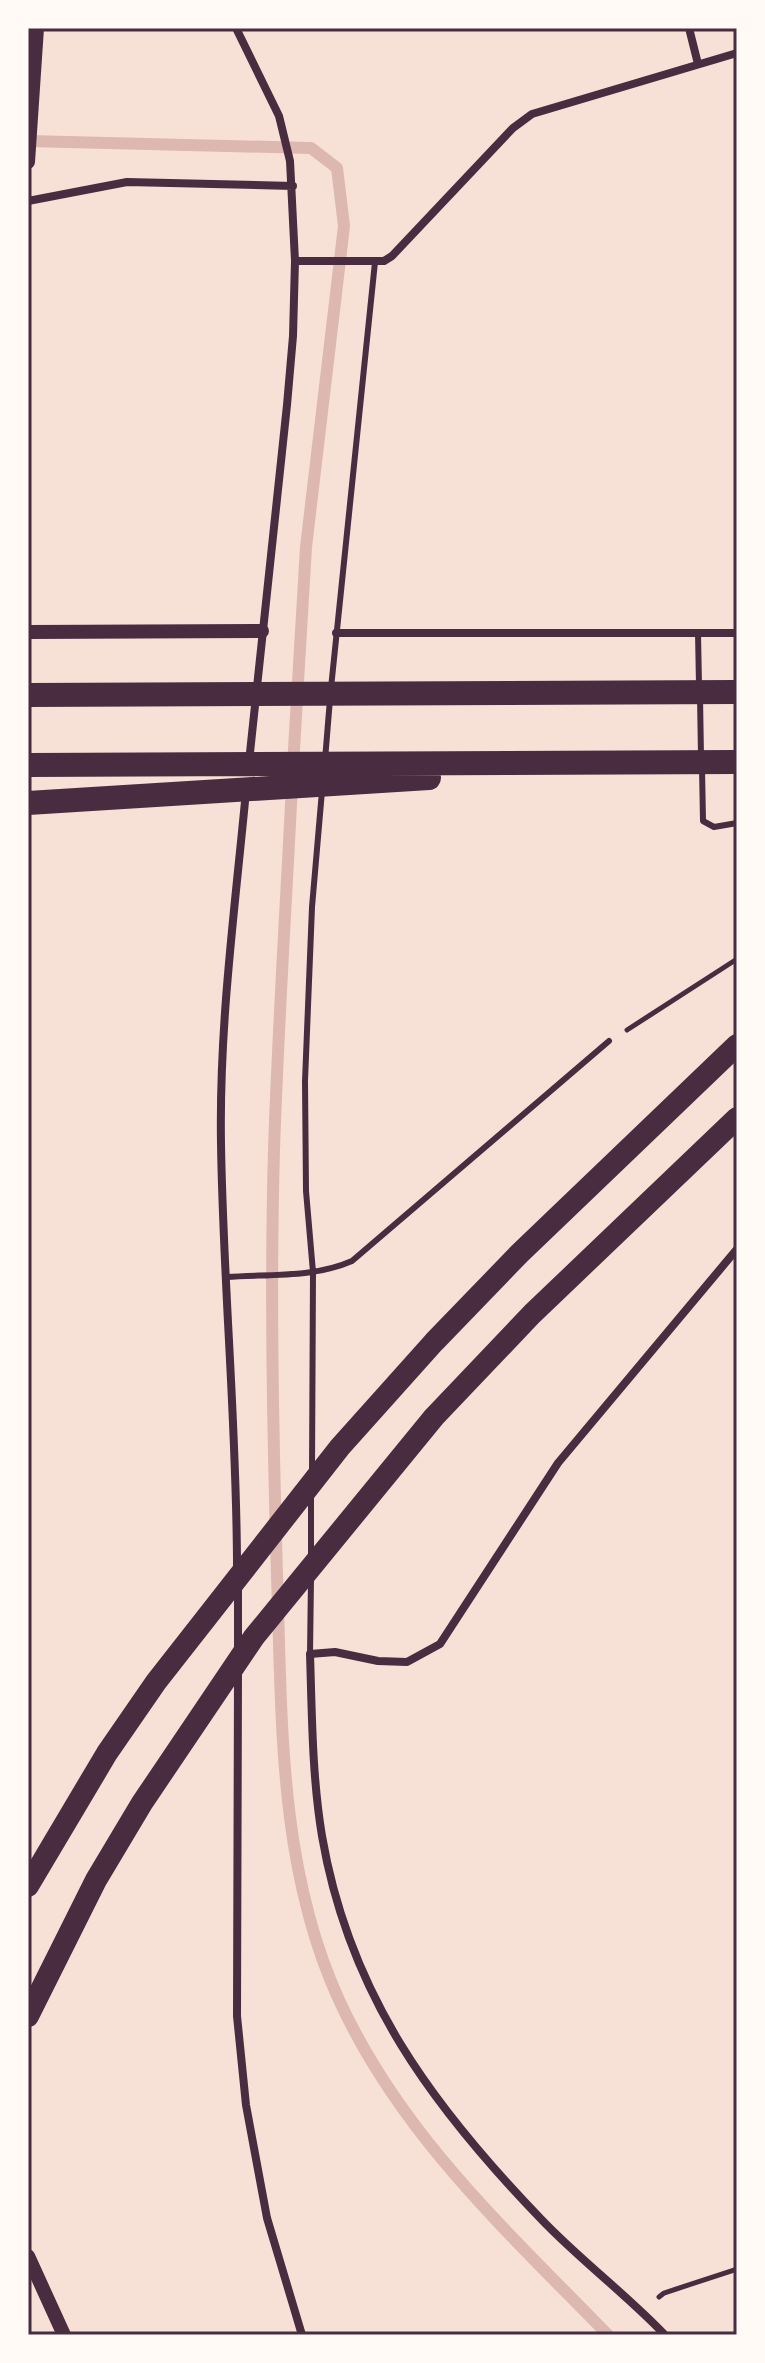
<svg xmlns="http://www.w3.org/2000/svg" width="765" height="2363" font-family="Montserrat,sans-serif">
	<rect width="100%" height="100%" fill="#f7e1d7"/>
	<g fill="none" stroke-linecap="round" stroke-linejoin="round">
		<path stroke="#dcb8b0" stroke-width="12" d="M28 141 311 148 337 168 344 226 306 547 293 766
			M292 784C286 906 278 1028 274 1150 270 1292 273 1433 277 1575 282 1718 278 1867 339 2000 401 2135 506 2230 608 2335"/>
		<path stroke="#4a2c40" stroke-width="5" d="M627 1030 737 959
			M659 2297 664 2293 737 2269"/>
		<path stroke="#4a2c40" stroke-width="6" d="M698 633 699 685
			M331 688 375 262
			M700 696 701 757
			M325 760 330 699
			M702 768 703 821 714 827 737 823
			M227 1277C268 1274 314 1278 352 1261L609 1041
			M312 1471 313 1272 306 1191 305 1081 312 907 322 791
			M311 1555V1494
			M310 1654 311 1578"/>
		<path stroke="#4a2c40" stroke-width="8" d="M236 28 279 116 290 161 295 261 293 336 287 405 249 762
			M689 28 698 64
			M28 201 127 182 293 186
			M295 261H384L392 256 513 128 532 114 737 53
			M336 633H737
			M237 1568C237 1426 223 1284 221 1143 219 1025 235 908 246 791
			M238 1585V1652
			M238 1673 237 2016 246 2105 267 2218 302 2335
			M665 2335C626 2294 580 2260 541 2219 432 2106 349 1994 322 1836 312 1776 312 1714 310 1654L335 1652 378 1661 407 1662 440 1644 558 1463 737 1249"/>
		<path stroke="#4a2c40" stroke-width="14" d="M28 162 37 28
			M28 632 262 631
			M28 2256 64 2335"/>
		<path stroke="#4a2c40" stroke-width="22" d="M28 1886 107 1753 156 1682 340 1447 434 1342 519 1254 737 1045
			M28 2016 96 1880 142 1803 254 1637 434 1417 532 1314 737 1118"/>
		<path stroke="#4a2c40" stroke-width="24" d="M28 695 737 692
			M28 765 737 762
			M28 803 429 778"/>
	</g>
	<rect width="765" height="2363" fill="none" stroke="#fffaf5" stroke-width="60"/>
	<rect x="30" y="30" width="705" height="2303" fill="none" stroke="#4a2c40" stroke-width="3"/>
</svg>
